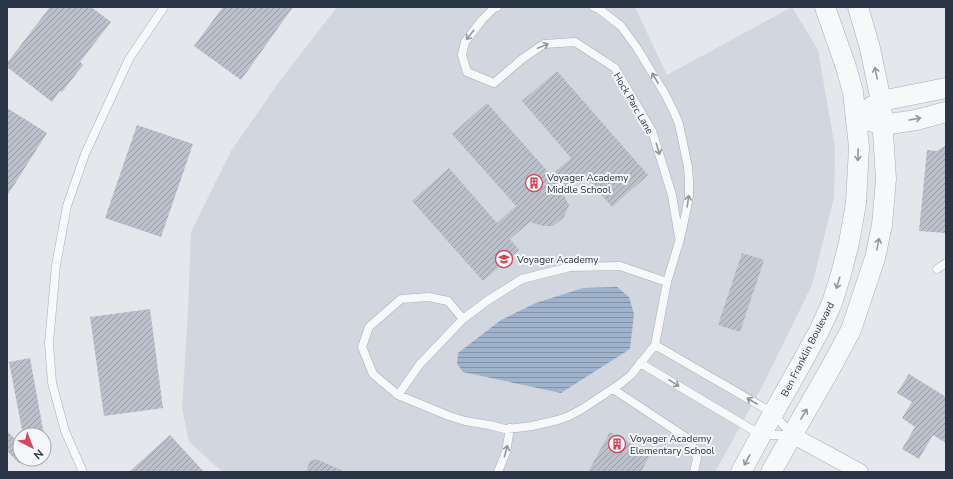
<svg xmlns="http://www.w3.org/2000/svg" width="953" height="479" font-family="'Nunito Sans',sans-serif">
	<defs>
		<pattern id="water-rules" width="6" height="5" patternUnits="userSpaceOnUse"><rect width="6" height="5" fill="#9fb4cc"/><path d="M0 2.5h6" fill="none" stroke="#8293a7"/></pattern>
		<pattern id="building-hatch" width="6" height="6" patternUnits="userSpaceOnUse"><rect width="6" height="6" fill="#bbc0ca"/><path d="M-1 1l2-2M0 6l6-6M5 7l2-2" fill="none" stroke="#989da6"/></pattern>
	</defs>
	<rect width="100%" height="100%" fill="#e4e7ec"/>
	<path fill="#d2d6de" d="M337 7H635L667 75 792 7 818 50 835 148 834 197 812 285 763 385 715 472H223L189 442 182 408 188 310 191 232 231 151 279 82Z"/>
	<path fill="url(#water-rules)" d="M617 287 629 297 634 314 630 349 561 393 463 372 457 364 458 353 501 320 536 303 583 288Z"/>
	<path fill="url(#building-hatch)" d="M50 7H91L111 22 80 62 83 65 62 92 60 91 52 102 7 67V63Z
		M223 7H293L241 80 194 46Z
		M557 71 648 175 612 207 583 174 562 192 569 205 564 217 553 226H543L530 222 510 239 519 250 483 281 412 201 449 168 497 223 516 206 452 134 487 103 551 175 571 158 522 101Z
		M7 108 47 133 7 196Z
		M137 125 193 144 161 237 105 218Z
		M946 145V233L919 231 927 150 937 151Z
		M742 253 764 260 740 332 718 325Z
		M150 309 163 408 104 416 90 317Z
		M30 358 44 435H23L9 362Z
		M909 374 946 397V443L933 435 919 459 902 449 915 427 902 418 912 402 897 393Z
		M7 431 20 444V464L7 451Z
		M610 432 650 455 641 472H588Z
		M170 435 204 472H129Z
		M316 459 346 472H306L310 461Z"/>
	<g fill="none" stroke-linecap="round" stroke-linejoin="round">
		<g stroke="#a9aeb7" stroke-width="9">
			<path id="service" d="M497 7 494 8 482 20 465 42 462 55 467 72 494 83 522 59 544 44 575 42 615 68 652 131 672 195 679 237
				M937 269 946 263
				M463 319 448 301 429 297 401 299 369 327 362 347 373 374 398 395 449 416 465 421 489 425 505 429 516 428 532 426 558 420 569 416 582 409 620 384 631 375 655 345 667 282 680 239 686 212 689 196V182L688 167 679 124 674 112 665 94 637 48 621 26 599 9 594 7
				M655 345 773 413 791 434
				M640 363 761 435H791
				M613 389 690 440 697 458 694 472
				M398 395 420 364 463 319 487 301 522 279 570 267 620 266 667 282
				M83 472 65 431 52 383 49 343 56 265 67 206 85 154 129 59 164 7
				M498 472 506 452 510 428"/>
		</g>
		<g stroke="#a9aeb7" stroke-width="17">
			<path id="minor" d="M792 435 860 472"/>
		</g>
		<g stroke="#a9aeb7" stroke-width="21">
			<path id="tertiary" d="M871 107 881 101 946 88
				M870 121 883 125 916 120 946 112
				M741 472 761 435 801 364 819 331 832 303 841 274 849 243 856 203 859 147 853 92 846 67 825 7
				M771 472 830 369 851 330 875 258 882 225 886 179 881 101 870 48 858 7"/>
		</g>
		<use href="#service" stroke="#f7f8fa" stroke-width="8"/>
		<use href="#minor" stroke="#f7f8fa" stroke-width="16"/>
		<use href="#tertiary" stroke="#f7f8fa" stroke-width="20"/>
	</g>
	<defs><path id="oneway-shaft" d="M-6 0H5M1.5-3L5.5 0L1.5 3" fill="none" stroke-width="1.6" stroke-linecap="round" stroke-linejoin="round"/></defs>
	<g stroke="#9196a0">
		<use href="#oneway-shaft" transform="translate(470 35) rotate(128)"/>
		<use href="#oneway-shaft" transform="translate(543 46) rotate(-22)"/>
		<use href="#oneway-shaft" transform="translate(876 73) rotate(-102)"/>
		<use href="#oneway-shaft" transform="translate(655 78) rotate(-121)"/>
		<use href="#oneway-shaft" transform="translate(915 119) rotate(-10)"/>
		<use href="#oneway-shaft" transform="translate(658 149) rotate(73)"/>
		<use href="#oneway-shaft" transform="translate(858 155) rotate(92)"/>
		<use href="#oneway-shaft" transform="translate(688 201) rotate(-82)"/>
		<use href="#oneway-shaft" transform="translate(878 244) rotate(-79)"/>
		<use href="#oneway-shaft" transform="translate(838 283) rotate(107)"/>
		<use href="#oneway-shaft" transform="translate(674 383) rotate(31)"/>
		<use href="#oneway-shaft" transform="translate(752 401) rotate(-150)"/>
		<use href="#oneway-shaft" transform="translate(804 414) rotate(-59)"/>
		<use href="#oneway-shaft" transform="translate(506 451) rotate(-75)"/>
		<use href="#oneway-shaft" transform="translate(747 460) rotate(118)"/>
	</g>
	<defs>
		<g id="building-ring" transform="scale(0.9)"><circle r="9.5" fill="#f4f6f9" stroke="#d1495b" stroke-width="1.5"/><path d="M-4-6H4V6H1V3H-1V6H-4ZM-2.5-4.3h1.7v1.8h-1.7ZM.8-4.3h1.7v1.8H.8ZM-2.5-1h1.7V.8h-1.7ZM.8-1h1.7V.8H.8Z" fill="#d1495b"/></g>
		<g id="school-ring" transform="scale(0.9)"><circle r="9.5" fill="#f4f6f9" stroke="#d1495b" stroke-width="1.5"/><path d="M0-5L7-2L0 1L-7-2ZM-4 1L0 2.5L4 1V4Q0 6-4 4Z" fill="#d1495b"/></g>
	</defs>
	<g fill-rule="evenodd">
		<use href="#building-ring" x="534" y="183"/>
		<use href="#school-ring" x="504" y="259"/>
		<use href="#building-ring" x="617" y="444"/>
	</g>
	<g text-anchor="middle" stroke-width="4" stroke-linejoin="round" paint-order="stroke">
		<g font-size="10" fill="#2b3445" stroke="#f4f6f9">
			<text transform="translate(634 103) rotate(60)" y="4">Hock Parc Lane</text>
			<text transform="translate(807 349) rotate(-63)" y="4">Ben Franklin Boulevard</text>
		</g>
		<g font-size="10" fill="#2b3445" stroke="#f4f6f9" text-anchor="start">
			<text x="547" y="181">Voyager Academy<tspan x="547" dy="12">Middle School</tspan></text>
			<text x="517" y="263">Voyager Academy</text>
			<text x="630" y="442">Voyager Academy<tspan x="630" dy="12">Elementary School</tspan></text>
		</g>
	</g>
	<rect width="953" height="479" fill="none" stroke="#2b3445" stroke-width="16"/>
	<g transform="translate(32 447) rotate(138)"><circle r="19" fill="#f4f6f9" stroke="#a4a8b1"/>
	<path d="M0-3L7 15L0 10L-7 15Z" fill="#d1495b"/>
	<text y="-6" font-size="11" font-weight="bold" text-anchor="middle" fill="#2b3445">N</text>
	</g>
</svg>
